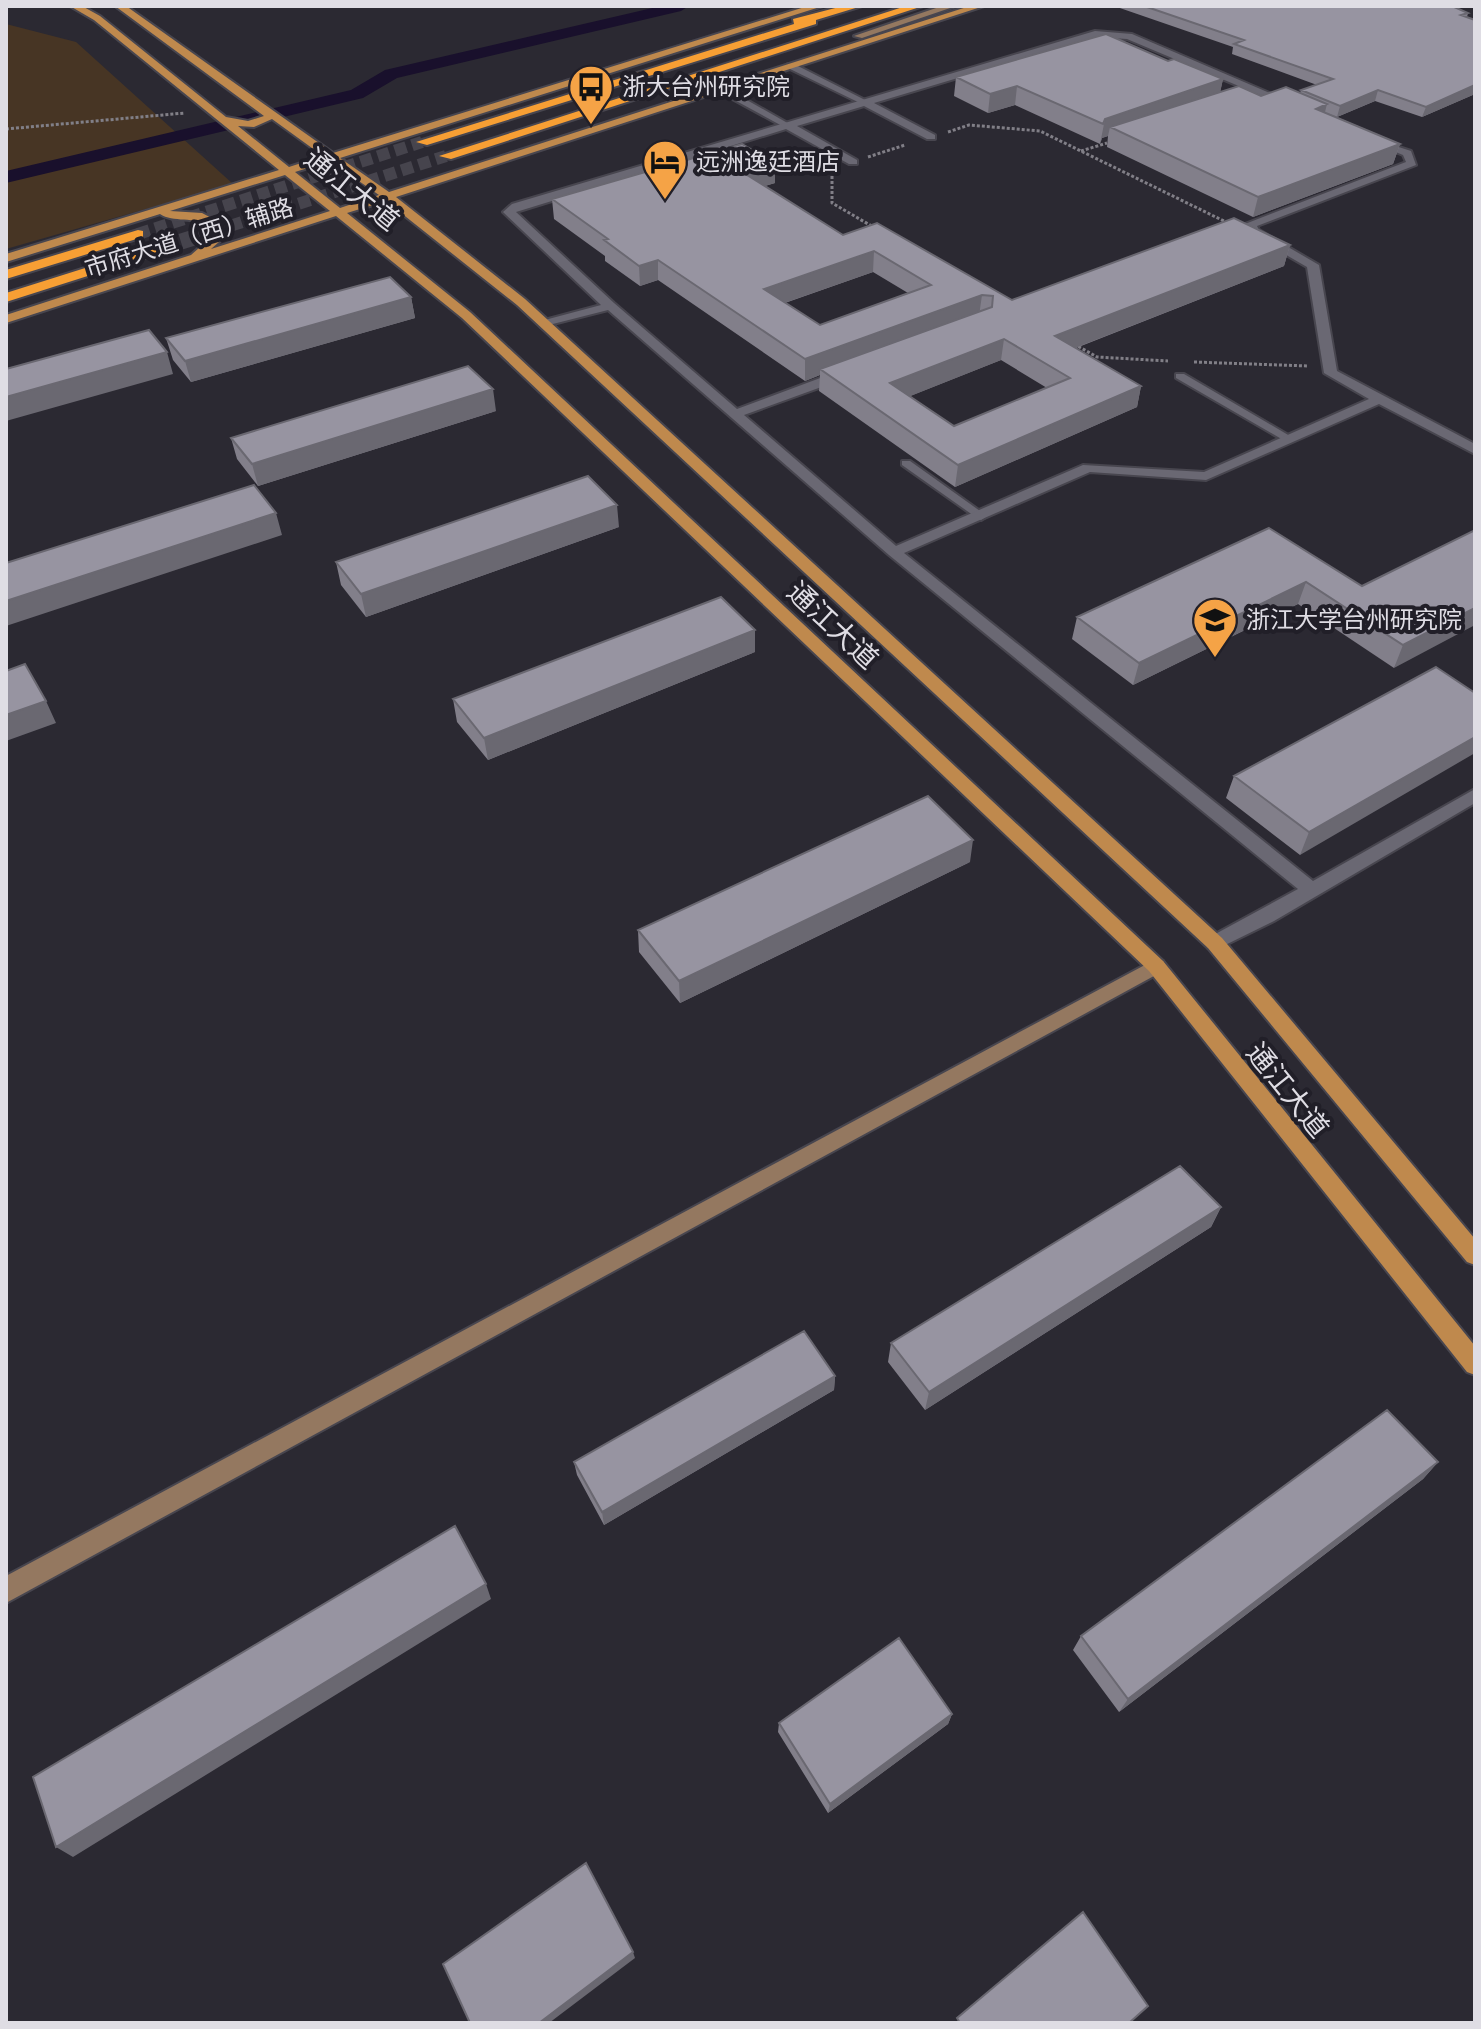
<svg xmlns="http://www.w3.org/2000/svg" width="1481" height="2029" font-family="Rubik,'Noto Sans SC',sans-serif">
	<rect width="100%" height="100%" fill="#2b2932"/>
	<path fill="#473524" d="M6 24 76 42 233 184 6 249Z"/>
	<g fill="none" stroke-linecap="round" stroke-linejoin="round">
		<path fill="#19102c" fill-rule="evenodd" d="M661 6H689L681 11 397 78 363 98 6 183V171L351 90 385 70Z"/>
		<path stroke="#46444d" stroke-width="12" stroke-dasharray="12 6" stroke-linecap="butt" d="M138 234 422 142
			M196 237 446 156"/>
		<path stroke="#46444d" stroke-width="16" stroke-dasharray="16 8" stroke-linecap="butt" d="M158 249 202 235"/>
		<g stroke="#48464f" stroke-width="4">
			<path id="lane" d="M788 64H794L869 102 862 104 788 68Z
				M716 86H722L791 125 784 127 716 90Z
				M1176 374H1184L1295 439 1285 441 1176 378Z
				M902 461H910L987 516 981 520 977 518 902 465Z"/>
		</g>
		<g stroke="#48464f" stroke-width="4">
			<path id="street" d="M1095 31 1132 34 1295 104 1286 106 1127 39 1095 37 874 103 935 135V139H927L864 106 797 126 857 160V164H849L786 129 516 212 614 303 737 409 839 371H849V377L744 415 896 546 1083 465 1204 472 1369 399 1324 373 1307 267 1250 234 1245 224 1406 162 1403 155 1371 142V138L1411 151 1416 165 1257 226 1259 230 1319 265 1337 371 1475 444V454L1379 404 1206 480 1090 472 904 553 1313 881 1475 789V803L1274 921 1215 950 1208 948 1205 943 1208 938 1298 889 889 555 608 310 541 327V321L601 305 503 212 512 204Z"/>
		</g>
		<g stroke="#48464f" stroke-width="4">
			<path id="secondary" d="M942 6H956L862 38 854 36Z
				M1156 959 1163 961 1166 966 1163 971 6 1603V1576Z"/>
		</g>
		<g stroke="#48464f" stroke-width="4">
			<path id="primary" d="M70 6H82L100 16 226 117 248 121 264 116 115 6H126L333 153 808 6H823L340 158 389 192 970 6H984L396 197 525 299 1222 938 1475 1239V1265L1467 1262 1208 948 517 305 386 201 347 213 470 312 1163 961 1475 1346V1375L1467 1372 1149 971 462 318 336 216 6 323V315L191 255 208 240 211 226C194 216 173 223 160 214L6 262V254L279 170 94 20ZM272 119 323 156 289 167 238 126 254 127ZM330 161 379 195 340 208 295 172ZM285 175 330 211 211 249 220 241 221 223 202 213 170 211Z"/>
		</g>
		<g stroke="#48464f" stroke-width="4">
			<path id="highway" d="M843 6H862L816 20V24L427 145 416 142 794 24 793 19Z
				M906 6H923L451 159 439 156Z
				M138 230 143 231V237L6 279V270Z
				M158 245 165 249 163 252 6 302V293Z"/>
		</g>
		<path stroke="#817f87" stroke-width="3" stroke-dasharray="3 2" stroke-linecap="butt" d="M6 129 185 113
			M948 132 969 125 1040 131 1228 223
			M1081 151 1107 143
			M868 157 905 145
			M832 171V203L875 228
			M1074 344 1097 357 1168 361
			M1194 362 1308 366"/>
		<use href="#lane" fill="#6a6873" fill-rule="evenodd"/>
		<use href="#street" fill="#6a6873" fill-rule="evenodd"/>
		<use href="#secondary" fill="#947860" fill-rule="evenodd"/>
		<use href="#primary" fill="#bf894d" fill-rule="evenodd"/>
		<use href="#highway" fill="#f79f34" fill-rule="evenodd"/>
	</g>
	<path fill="#827f8a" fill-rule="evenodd" d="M1114 6H1452L1468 13 1467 17 1475 20V94L1422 117 1375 101 1337 117 1325 112 1400 144 1393 164 1253 217 1107 147 1108 136 1102 138 1100 144 1015 105 988 113 954 96 956 77 1168 61 1223 79 1220 92 1261 96 1300 93 1301 90 1317 85 1232 54 1233 47Z
		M775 163V183L765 186 843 235 1012 300 1290 245 1284 266 1076 348 1141 386 1137 407 955 487 819 391 820 375 805 381 658 280 640 286 605 261V256L554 219 552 199ZM873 272 908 293 820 325 785 303ZM1001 360 1047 388 954 426 910 396Z
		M411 297 415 318 191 382 173 360 166 338Z
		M496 411 258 486 237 459 231 438Z
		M619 527 366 617 341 585 336 562Z
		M1269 528 1362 586 1475 530 1394 668 1298 604 1133 685 1072 639 1077 617Z
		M755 652 488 760 457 722 453 699Z
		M1475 693 1300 855 1226 798 1234 776Z
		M970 862 680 1003 639 952 638 930Z
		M1221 1207 1211 1227 925 1410 888 1362 891 1343Z
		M835 1376 834 1390 604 1525 577 1475 574 1462Z
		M1438 1462 1423 1479 1119 1712 1073 1650 1081 1636Z
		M952 1714 948 1724 828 1813 778 1732 779 1723Z"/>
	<path fill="#6a6871" d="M1223 79 1219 98 1110 127 1108 136 1102 138 1100 144 1105 119Z
		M1475 85V94L1422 117 1426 107Z
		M1017 86 1015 105 988 113 990 94Z
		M1378 90 1375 101 1337 117 1340 106Z
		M1327 104 1322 124 1316 109Z
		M1400 144 1393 164 1253 217 1258 197Z
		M775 163V183L744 192V173Z
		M1290 245 1284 266 1052 357 1055 336Z
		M874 251 873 272 764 310V289Z
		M658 260V280L640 286 639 266Z
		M982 295 979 316 820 369V375L805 381V359Z
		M411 297 415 318 191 382 185 361Z
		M1004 339 1001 360 888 405 890 383Z
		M167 352 173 374 6 421V397Z
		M1141 386 1137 407 955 487 958 465Z
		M493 389 496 411 258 486 252 464Z
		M617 505 619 527 366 617 361 594Z
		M276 513 282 535 6 626V601Z
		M1306 582 1298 604 1133 685 1139 663Z
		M1475 608V625L1394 668 1403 645Z
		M755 630V652L488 760 484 738Z
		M46 701 56 723 6 741V715Z
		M1475 737V753L1300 855 1309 832Z
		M973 840 970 862 680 1003 679 981Z
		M1221 1207 1211 1227 925 1410 929 1392Z
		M835 1376 834 1390 604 1525 602 1512Z
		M1438 1462 1423 1479 1119 1712 1128 1699Z
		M486 1584 491 1599 73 1857 56 1847Z
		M952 1714 948 1724 828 1813 830 1804Z
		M633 1952 635 1958 549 2023H539Z"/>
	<path fill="#9794a1" stroke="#6a6871" stroke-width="2" fill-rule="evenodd" d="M1144 6H1452L1468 13 1461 15 1475 20V85L1426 107 1378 90 1340 106 1301 90 1333 79 1234 44 1244 40Z
		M1106 34 1168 61 1174 59 1223 79 1105 119 1103 124 1017 86 990 94 956 77Z
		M1239 86 1261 96 1286 87 1327 104 1316 109 1400 144 1258 197 1110 127Z
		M742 144 775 163 744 173 843 235 877 223 1012 300 1234 218 1290 245 1055 336 1141 386 958 465 820 369 992 307 993 296 982 295 805 359 658 260 639 266 604 240 608 239 552 199ZM874 251 931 285 820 325 764 289ZM1004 339 1070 378 954 426 890 383Z
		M390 277 411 297 185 361 166 338Z
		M149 330 167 352 6 397V369Z
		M468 366 493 389 252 464 231 438Z
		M588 476 617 505 361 594 336 562Z
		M254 485 276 513 6 601V563Z
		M1269 528 1362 586 1475 530V608L1403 645 1306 582 1139 663 1077 617Z
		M721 597 755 630 484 738 453 699Z
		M25 664 46 701 6 715V671Z
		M1436 667 1475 693V737L1309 832 1234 776Z
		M928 796 973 840 679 981 638 930Z
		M1180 1166 1221 1207 929 1392 891 1343Z
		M804 1331 835 1376 602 1512 574 1462Z
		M1387 1410 1438 1462 1128 1699 1081 1636Z
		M455 1526 486 1584 56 1847 33 1777Z
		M899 1638 952 1714 830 1804 779 1723Z
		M586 1863 633 1952 539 2023H470L443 1964Z
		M1083 1912 1148 2006 1129 2023H960L957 2018Z"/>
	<defs>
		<g id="bus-pin" transform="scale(2.3)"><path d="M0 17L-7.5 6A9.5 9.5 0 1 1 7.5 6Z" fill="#f5a346" stroke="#211f28"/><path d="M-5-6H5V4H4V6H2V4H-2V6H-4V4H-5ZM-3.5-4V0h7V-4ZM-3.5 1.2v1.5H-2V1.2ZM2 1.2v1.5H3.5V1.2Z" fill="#111"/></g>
		<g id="hotel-pin" transform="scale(2.3)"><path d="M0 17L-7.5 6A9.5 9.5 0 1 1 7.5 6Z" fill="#f5a346" stroke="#211f28"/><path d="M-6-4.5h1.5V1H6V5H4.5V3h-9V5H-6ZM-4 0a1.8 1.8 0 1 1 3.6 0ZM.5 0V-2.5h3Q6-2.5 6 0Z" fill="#111"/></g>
		<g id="school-pin" transform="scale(2.3)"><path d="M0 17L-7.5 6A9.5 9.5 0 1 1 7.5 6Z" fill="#f5a346" stroke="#211f28"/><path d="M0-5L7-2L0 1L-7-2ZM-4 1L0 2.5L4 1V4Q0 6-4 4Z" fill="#111"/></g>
	</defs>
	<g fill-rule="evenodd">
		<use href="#bus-pin" x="591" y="87"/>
		<use href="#hotel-pin" x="665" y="162"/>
		<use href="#school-pin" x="1215" y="620"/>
	</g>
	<g text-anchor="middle" stroke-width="8" stroke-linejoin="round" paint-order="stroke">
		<g font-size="24" fill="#dfdde4" stroke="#211f28" text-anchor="start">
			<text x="622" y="95">浙大台州研究院</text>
			<text x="696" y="170">远洲逸廷酒店</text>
			<text x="1246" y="628">浙江大学台州研究院</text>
		</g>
		<g font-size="24" fill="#dfdde4" stroke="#211f28">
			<text transform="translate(189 238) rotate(-17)" y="8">市府大道（西）辅路</text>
		</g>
		<g font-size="28" fill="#dfdde4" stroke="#211f28">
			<text transform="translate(352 189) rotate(39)" y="10">通江大道</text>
			<text transform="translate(833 625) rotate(43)" y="10">通江大道</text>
			<text transform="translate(1288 1090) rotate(51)" y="10">通江大道</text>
		</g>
	</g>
	<rect width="1481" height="2029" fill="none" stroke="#dfdde4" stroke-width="16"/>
</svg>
